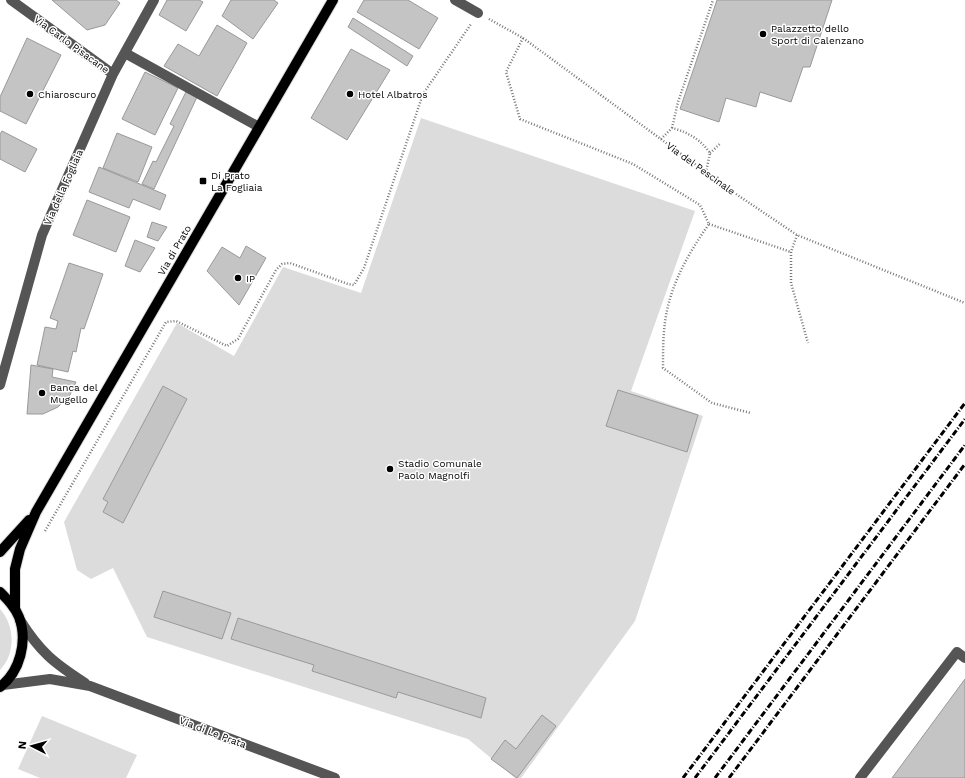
<svg xmlns="http://www.w3.org/2000/svg" width="965" height="778" font-family="'Work Sans',sans-serif">
	<rect width="100%" height="100%" fill="#fff"/>
	<path fill="#dcdcdc" d="M421 118 695 211 631 391 703 416 635 621 521 778H515L468 739 147 637 113 568 91 579 77 570 64 522 177 323 234 356 283 267 361 293Z
		M0 609C15 625 16 654 0 670Z
		M42 716 137 755 126 778H40L18 769Z"/>
	<path fill="#c4c4c4" stroke="#999" d="M52 0H116L120 3 105 25 87 30Z
		M167 0H199L203 2 186 31 159 15Z
		M231 0H274L278 3 253 39 222 16Z
		M364 0H408L438 18 419 49 357 12Z
		M717 0H832L810 67H803L791 102 760 92 756 107 726 98 719 122 680 109Z
		M353 18 413 56 407 66 348 27Z
		M217 25 247 43 217 96 164 66 178 44 199 56Z
		M27 38 61 55 26 124 0 111V97Z
		M351 49 390 70 347 140 311 118Z
		M145 72 178 88 155 135 122 119Z
		M186 92 197 97 154 189 142 184 153 161 156 162 174 126 170 124Z
		M2 131 37 149 25 172 0 159V134Z
		M117 133 152 147 138 182 103 168Z
		M99 167 166 195 160 210 133 199 129 208 89 192Z
		M87 200 130 217 116 252 73 235Z
		M152 222 167 227 158 241 147 237Z
		M135 240 155 248 140 272 125 266Z
		M246 246 266 258 239 305 207 271 222 247 240 258Z
		M69 263 103 274 84 329 81 328 76 352 73 351 68 372 37 365 45 327 56 329 58 321 50 318Z
		M31 365 53 369 52 377 76 382 70 395 58 407 43 414H27Z
		M163 386 187 399 123 523 103 512 108 502 103 499Z
		M618 390 698 415 687 452 606 426Z
		M163 591 231 613 222 639 154 617Z
		M238 618 486 698 481 718 398 692 396 698 312 671 314 665 231 639Z
		M965 679V778H892Z
		M542 715 556 726 517 778 491 759 505 740 516 749Z"/>
	<g fill="none" stroke-linecap="round" stroke-linejoin="round">
		<g stroke="#dbdbdb" stroke-width="12">
			<path id="major" d="M0 552 29 520
				M0 592C8 600 15 607 19 617 28 641 20 672 0 687
				M15 609V569L20 549 36 512 333 0"/>
		</g>
		<path stroke="#777" stroke-width="2.5" stroke-dasharray="1 2" stroke-linecap="butt" d="M489 19 523 38 733 192 797 235 965 303
			M523 38 506 72 520 119 633 164 700 205 709 224C688 254 670 285 665 322 663 337 663 353 663 368L712 403 751 413
			M672 128 678 102 713 0
			M661 139 672 128C688 132 701 140 710 153L706 172
			M710 153 721 143
			M709 224 791 252
			M797 235 791 252V283L808 343
			M45 531 166 322 176 321 227 346 238 339 276 270 282 264 290 263 348 284 354 285 364 268 423 94 471 24"/>
		<path stroke="#555" stroke-width="10" d="M11 0 113 74
			M455 0 478 13
			M125 53 259 127
			M0 385 42 235 113 74 154 0
			M20 620C40 652 54 663 85 683
			M3 685 50 679 90 686 335 778
			M860 778 957 652 965 658"/>
		<use href="#major" stroke="#000" stroke-width="10"/>
		<path stroke="#000" stroke-width="3" stroke-dasharray="6 2 1 2" stroke-linecap="butt" d="M683 778 965 403
			M695 778 965 419
			M715 778 965 445
			M729 778 965 464"/>
	</g>
	<g fill="#000" stroke="#fff" stroke-width="1.5">
		<circle cx="763" cy="34" r="4"/>
		<circle cx="30" cy="94" r="4"/>
		<circle cx="350" cy="94" r="4"/>
		<rect x="199" y="177" width="8" height="8" rx="2"/>
		<circle cx="238" cy="278" r="4"/>
		<circle cx="42" cy="393" r="4"/>
		<circle cx="390" cy="469" r="4"/>
	</g>
	<g text-anchor="middle" stroke-width="3" stroke-linejoin="round" paint-order="stroke">
		<g font-size="10" fill="#000" stroke="#fff" text-anchor="start">
			<text x="771" y="32">Palazzetto dello<tspan x="771" dy="12">Sport di Calenzano</tspan></text>
			<text x="38" y="98">Chiaroscuro</text>
			<text x="358" y="98">Hotel Albatros</text>
			<text x="211" y="179">Di Prato<tspan x="211" dy="12">La Fogliaia</tspan></text>
			<text x="246" y="282">IP</text>
			<text x="50" y="391">Banca del<tspan x="50" dy="12">Mugello</tspan></text>
			<text x="398" y="467">Stadio Comunale<tspan x="398" dy="12">Paolo Magnolfi</tspan></text>
		</g>
		<g font-size="10" fill="#000" stroke="#fff">
			<text transform="translate(72 44) rotate(36)" y="4">Via Carlo Pisacane</text>
			<text transform="translate(701 168) rotate(36)" y="4">Via del Pescinale</text>
			<text transform="translate(63 187) rotate(-66)" y="4">Via della Fogliaia</text>
			<text transform="translate(174 250) rotate(-60)" y="4">Via di Prato</text>
			<text transform="translate(213 732) rotate(21)" y="4">Via di Le Prata</text>
		</g>
	</g>
	<g transform="translate(32 746) rotate(276)" stroke="#ffffff" stroke-width="3" paint-order="stroke">
	<path d="M0-3L7 15L0 10L-7 15Z" fill="#000000"/>
	<text y="-6" font-size="11" font-weight="bold" text-anchor="middle" fill="#000000">N</text>
	</g>
</svg>
